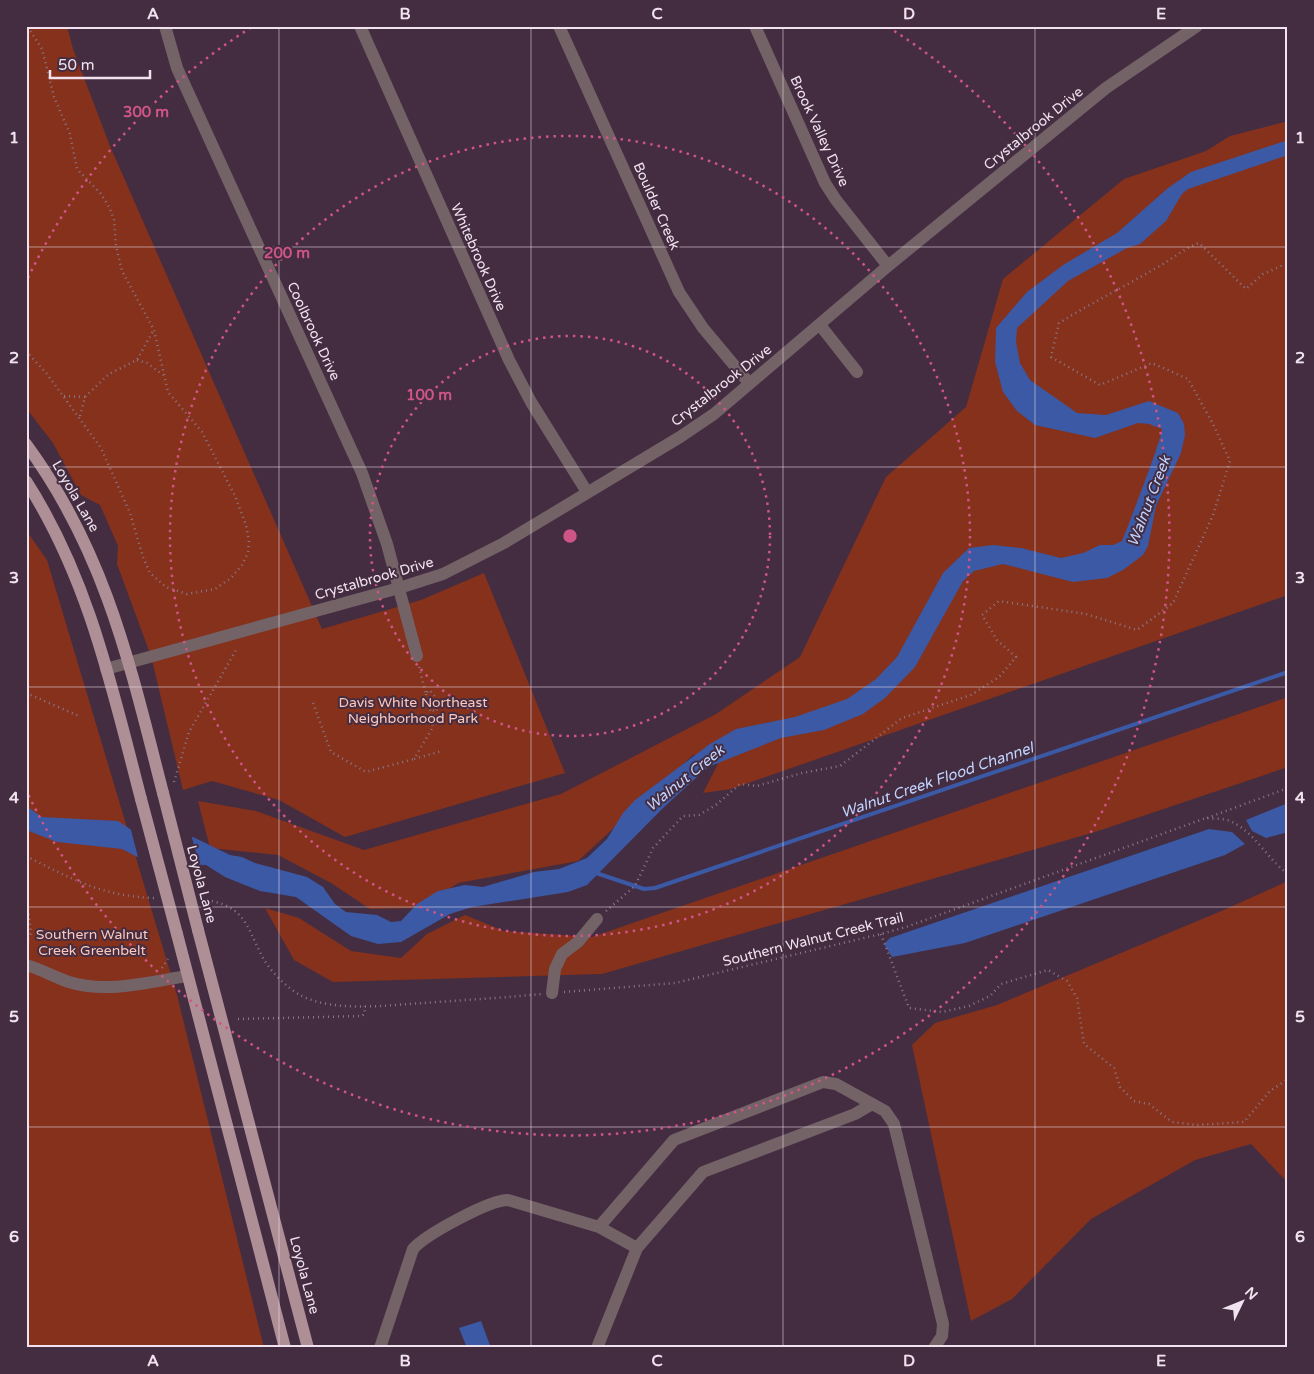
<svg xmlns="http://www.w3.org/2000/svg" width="1314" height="1374" font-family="'Varela Round',sans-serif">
	<rect width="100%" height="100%" fill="#442d41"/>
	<path fill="#85311c" d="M26 26H67L73 49 110 146 322 629 421 600 484 573 565 773 345 837 279 800 212 781 183 790 151 656 117 564 118 546 100 505 81 495 53 443 26 408Z
		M1288 121V595L731 789 703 793 723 754 693 755 578 861 458 883 421 908 370 909 331 883 278 855 210 848 198 801 256 811 364 850 561 794 716 714 800 657 886 477 966 407 1003 279 1124 179 1206 151 1230 136Z
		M26 530 47 560 177 995 264 1348H26Z
		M1288 697V767L1095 832 602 974 333 982 294 960 265 908 299 918 351 951 401 958 427 934 465 915 504 931 592 937Z
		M1288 881V1183L1251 1144 1195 1160 1091 1219 1012 1299 971 1321 912 1045 935 1023 997 1005 1226 909Z"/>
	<path fill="#3b59a5" d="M1288 140V155L1188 189 1182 194 1166 221 1140 244 1127 248 1068 281 1017 328 1016 342 1020 363 1030 380 1077 413 1106 415 1149 401 1178 413 1184 424 1185 435 1181 453 1156 506 1148 546 1143 555 1123 570 1107 578 1073 582 1003 564 974 571 963 581 915 667 885 698 863 714 824 730 781 738 708 767 663 808 587 885 568 892 472 907 450 914 401 942 378 944 351 936 296 897 260 891 225 877 206 865 149 863 122 849 57 842 26 830V806L42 817 118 821 139 835 159 843 193 837 230 855 242 857 255 863 307 877 323 887 335 904 346 912 377 915 391 922 401 921 417 904 438 891 465 885 483 887 534 872 559 869 587 858 607 839 623 813 635 800 710 744 736 729 795 717 847 699 876 679 897 657 943 573 969 548 993 545 1021 548 1061 558 1083 553 1100 545H1113L1122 541C1128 526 1163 436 1162 429L1149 424 1138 423 1095 438 1035 425 1017 411 1003 392 995 362 996 328 1027 292 1063 265 1117 233 1168 188 1191 172Z
		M1288 803V832L1266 838 1252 831 1246 820Z
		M1209 829 1232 832 1245 844 1225 855 965 943 892 957 884 944 890 938Z
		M481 1321 491 1348H467L459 1328Z"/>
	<path fill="#442d41" d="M130 826 140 833 159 840 191 834 200 868 149 866 139 861Z"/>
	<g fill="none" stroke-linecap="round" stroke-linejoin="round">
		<path stroke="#3b59a5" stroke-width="4" d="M596 873 644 889 655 888 1288 672"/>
		<path stroke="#8b7788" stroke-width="2.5" stroke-dasharray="1 4" stroke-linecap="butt" d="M26 351 47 374 101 448 130 513 143 557 150 573 166 587 187 594 215 589 231 578 242 565 248 553 249 541 246 525 235 496 202 432 168 392 154 330 122 271 116 246 114 219 109 207 101 194 77 169 70 134 54 97 42 49 27 26
			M137 360 147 363 163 375
			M64 396 85 397
			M80 416 85 397 109 374 137 360 153 331
			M419 667 426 694 429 690C436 695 439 704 436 712L430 709 433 727 414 759 442 751
			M26 693 79 716
			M426 694 430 709
			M313 703 331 752 366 772 414 759
			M174 782 189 732 236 650
			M1207 818 1288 788
			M26 856C72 879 101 896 154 898
			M26 894 31 933 26 944
			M202 899C246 906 245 924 263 958 271 972 286 987 300 995 333 1013 387 1005 424 1003 463 1000 502 998 541 994
			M606 911 635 886 653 848 683 816 699 815 716 805 740 784 757 786 802 773 840 766 902 718 971 695 999 677 1016 657 997 640 982 615 999 601 1086 614 1137 630 1173 603 1213 515 1230 461 1213 424 1188 379 1152 363 1100 385 1051 357 1059 323C1091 303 1124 287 1156 268 1171 260 1183 249 1199 243L1246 289 1263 274 1288 263
			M881 934 909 1008 942 1012 969 1006 990 996 1001 984 1048 970 1067 981 1077 998 1084 1044 1114 1068 1120 1087 1134 1101 1149 1104 1172 1122 1197 1125 1244 1122 1270 1091 1288 1079
			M162 968 168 959
			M564 992 675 983 881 934 906 927 1206 818C1213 819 1223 818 1230 821 1254 831 1267 859 1288 874
			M238 1019 362 1016 365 1013 364 1006"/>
		<path stroke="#736367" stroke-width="12" d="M165 26 177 68 362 473 387 544 417 656
			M360 26 509 360 531 402 587 492
			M559 26 679 292 703 328 749 383
			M755 26 825 183 836 200 888 266
			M820 325 857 372
			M106 669 399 588 443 574 504 543 680 437 714 414 888 266 1106 88 1197 26
			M26 965C41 969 54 977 69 982 106 994 150 982 187 976
			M552 993 555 969 562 954 578 942 597 919
			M599 1227 674 1140 823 1082 836 1084 885 1111 894 1124 943 1324 942 1336 934 1348
			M380 1348 413 1249C425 1235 489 1200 508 1200L599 1227 637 1248
			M597 1348 637 1248 703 1172 855 1114 872 1104"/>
		<path stroke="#af8f96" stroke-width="12" d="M26 444C106 553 130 665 163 793
			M26 481C89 579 112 688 141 799
			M198 930 308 1348
			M177 934 285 1348"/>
		<path stroke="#af8f96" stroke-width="12" d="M163 793 198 930
			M141 799 177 934"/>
	</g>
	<path fill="none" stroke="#f1e2ef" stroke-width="1" stroke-opacity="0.55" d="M279 26V1348M531 26V1348M783 26V1348M1035 26V1348M26 247H1288M26 467H1288M26 687H1288M26 907H1288M26 1127H1288"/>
	<g fill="none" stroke="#d05587" stroke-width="2.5" stroke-dasharray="2.5 5">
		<circle cx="570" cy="536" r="200"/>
		<circle cx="570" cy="536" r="400"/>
		<path d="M28 278A600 600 0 0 1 252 27M888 27A600 600 0 1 1 28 794"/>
	</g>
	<g text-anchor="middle" stroke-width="4" stroke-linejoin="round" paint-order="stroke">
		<g font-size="14" fill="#f1e2ef" stroke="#442d41">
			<text transform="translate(1033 128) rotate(-39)" y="5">Crystalbrook Drive</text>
			<text transform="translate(820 131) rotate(65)" y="5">Brook Valley Drive</text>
			<text transform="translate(657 206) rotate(66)" y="5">Boulder Creek</text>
			<text transform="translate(479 257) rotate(66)" y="5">Whitebrook Drive</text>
			<text transform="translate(314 331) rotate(65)" y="5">Coolbrook Drive</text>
			<text transform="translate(721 385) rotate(-38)" y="5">Crystalbrook Drive</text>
			<text transform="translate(76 496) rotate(60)" y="5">Loyola Lane</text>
			<text transform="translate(374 578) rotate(-16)" y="5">Crystalbrook Drive</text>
			<text transform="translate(202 884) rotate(75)" y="5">Loyola Lane</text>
			<text transform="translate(813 939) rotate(-14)" y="5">Southern Walnut Creek Trail</text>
			<text transform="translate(305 1275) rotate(75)" y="5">Loyola Lane</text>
		</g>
		<g font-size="14" fill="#fdc8bb" stroke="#442d41">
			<text x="413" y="707">Davis White Northeast<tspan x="413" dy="16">Neighborhood Park</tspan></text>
			<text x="92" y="939">Southern Walnut<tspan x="92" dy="16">Creek Greenbelt</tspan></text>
		</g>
		<g font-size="15" font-style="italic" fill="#c1d4ff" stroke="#442d41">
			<text transform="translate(1149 501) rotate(-69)" y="5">Walnut Creek</text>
			<text transform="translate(685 778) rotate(-39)" y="5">Walnut Creek</text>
			<text transform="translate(937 780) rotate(-19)" y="5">Walnut Creek Flood Channel</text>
		</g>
	</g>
	<circle cx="570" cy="536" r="8" fill="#d05587" stroke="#442d41" stroke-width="2.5"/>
	<g font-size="15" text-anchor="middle" font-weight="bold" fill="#d05587" stroke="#442d41" stroke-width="4" stroke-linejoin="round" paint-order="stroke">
		<text x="146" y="117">300 m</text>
		<text x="287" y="258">200 m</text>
		<text x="429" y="400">100 m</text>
	</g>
	<rect width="1314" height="1374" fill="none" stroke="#442d41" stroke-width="55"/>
	<g transform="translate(1242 1302) rotate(47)" stroke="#442d41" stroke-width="4" paint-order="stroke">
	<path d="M0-4L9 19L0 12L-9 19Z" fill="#f1e2ef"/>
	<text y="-8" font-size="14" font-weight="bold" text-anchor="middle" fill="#f1e2ef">N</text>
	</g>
	<path d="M50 70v8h100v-8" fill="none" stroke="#f1e2ef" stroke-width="2.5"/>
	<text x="58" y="70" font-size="15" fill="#f1e2ef" stroke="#442d41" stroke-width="4" paint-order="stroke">50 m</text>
	<rect x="28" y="28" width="1258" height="1318" fill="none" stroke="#f1e2ef" stroke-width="2"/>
	<g font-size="16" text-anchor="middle" font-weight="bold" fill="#f1e2ef">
		<text x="153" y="19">A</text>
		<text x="405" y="19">B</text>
		<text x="657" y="19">C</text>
		<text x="909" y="19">D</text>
		<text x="1161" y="19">E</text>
		<text x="14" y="143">1</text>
		<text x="1300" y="143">1</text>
		<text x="14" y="363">2</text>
		<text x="1300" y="363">2</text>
		<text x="14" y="583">3</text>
		<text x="1300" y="583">3</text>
		<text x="14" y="803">4</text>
		<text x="1300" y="803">4</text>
		<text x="14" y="1022">5</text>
		<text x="1300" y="1022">5</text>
		<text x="14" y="1242">6</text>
		<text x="1300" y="1242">6</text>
		<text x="153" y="1366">A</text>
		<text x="405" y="1366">B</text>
		<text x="657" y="1366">C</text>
		<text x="909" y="1366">D</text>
		<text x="1161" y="1366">E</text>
	</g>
</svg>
